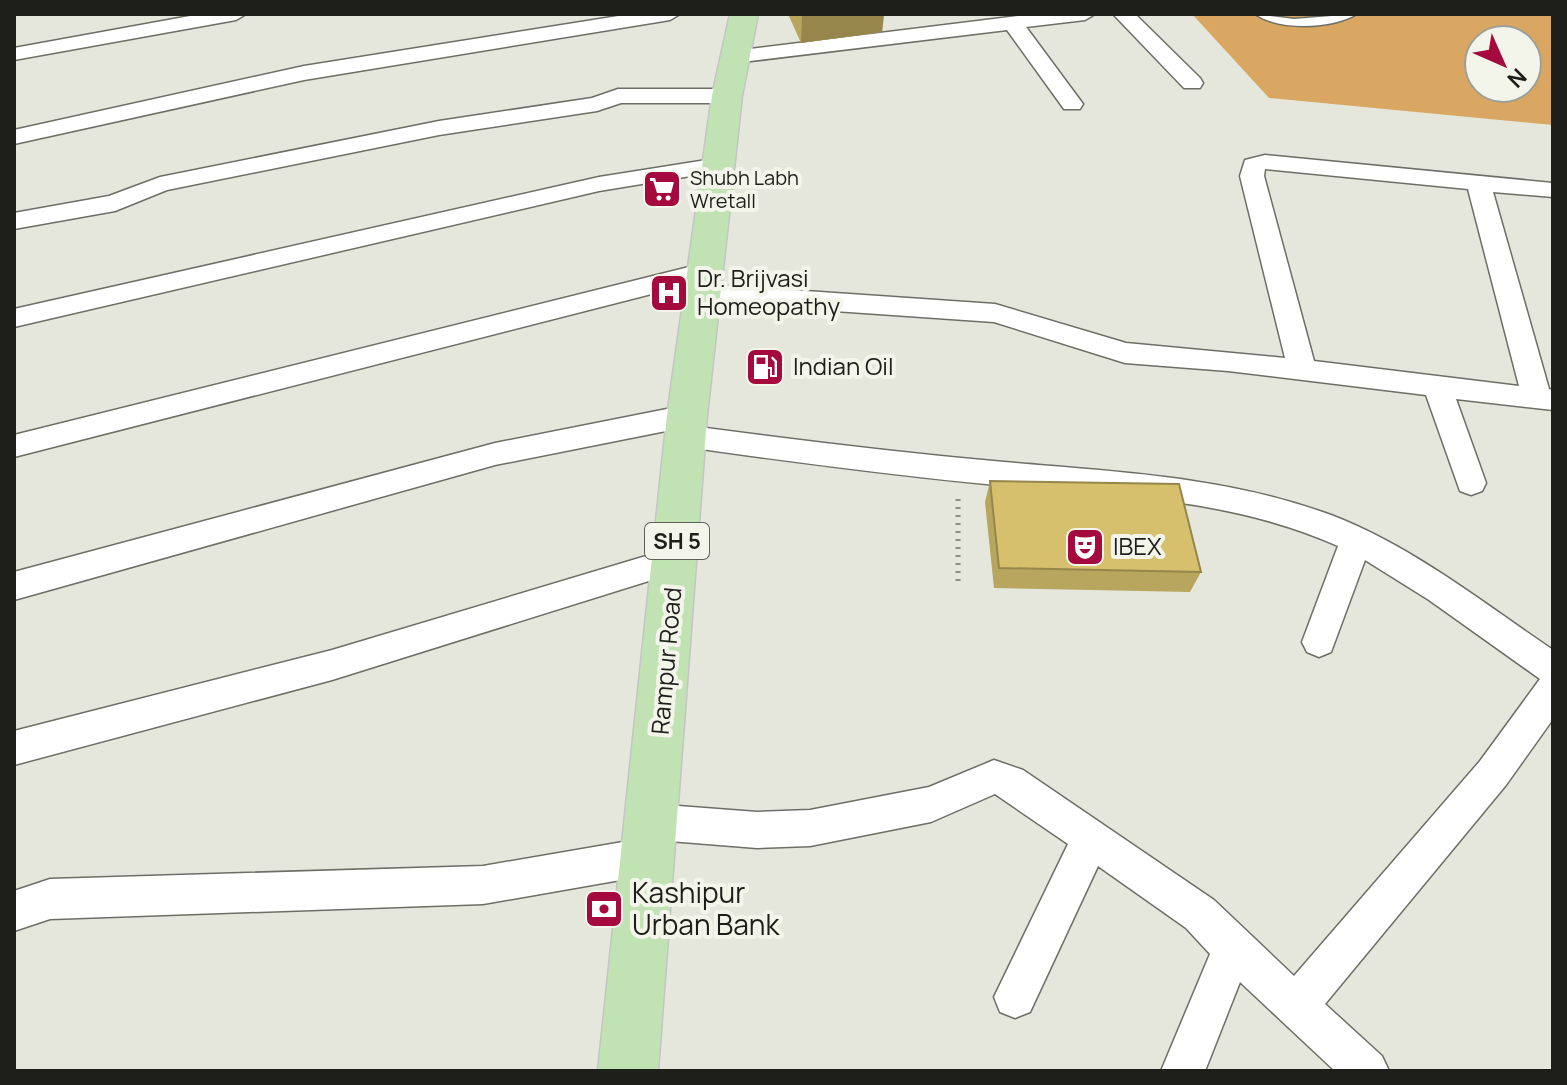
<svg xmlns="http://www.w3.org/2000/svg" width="1567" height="1085" font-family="Manrope,sans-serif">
	<rect width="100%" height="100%" fill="#e5e7dd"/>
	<path fill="#d9a761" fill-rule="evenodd" d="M1192 14H1553V125L1269 98ZM1479 40H1527V88H1479Z"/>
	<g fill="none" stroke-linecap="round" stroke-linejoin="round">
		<g stroke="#6d6f66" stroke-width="3">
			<path id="lane" d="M1255 14 1294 19 1357 14C1331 29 1280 31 1255 14Z"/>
		</g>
		<g stroke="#6d6f66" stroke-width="3">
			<path id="street" d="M201 14H246L236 20 14 60V48Z
				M631 14H680L670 20 304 80 14 144V130L304 66Z
				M1034 14H1095L1085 20 1026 27 1083 104 1080 109H1064L1007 30 734 63 723 57 734 51Z
				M1113 14H1135L1200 78 1203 83 1200 88H1184Z
				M618 89H727L738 96 727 103H621L597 111 439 135 167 190 115 211 14 229V213L109 196 160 177 439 121 592 98Z
				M1265 155 1553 183V197L1493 192 1549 389 1553 390V410L1456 399 1486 483 1482 491 1471 495 1460 491 1426 395 1228 371 1125 363 994 322 704 302 695 299 691 293 695 287 704 284 995 304 1126 343 1285 358 1240 176 1245 160ZM1265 169 1468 189 1519 386 1314 361 1264 176Z
				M719 158 727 160 731 165 727 170 599 191 14 327V309L599 177Z
				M705 263 714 266 718 272 714 278 14 457V435Z
				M687 405 697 408 702 416 697 424 691 426C795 440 899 453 1004 462 1115 472 1225 476 1331 515 1412 546 1482 602 1553 650V719L1506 785 1325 1004 1382 1056 1389 1071H1335L1240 982 1205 1071H1161L1210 954 1186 928 1098 866 1030 1012 1015 1018 1000 1012 994 997 1068 844 995 794 931 822 810 846 757 848 657 840 663 843 668 856 663 869 649 875 483 904 50 919 14 931V891L50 879 483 866 646 838 639 835 633 822 639 809 652 804 757 812 810 810 929 787 994 760 1023 770 1214 900 1294 976 1480 761 1540 679 1429 600 1365 560 1331 652 1319 657 1307 652 1302 642 1338 546C1233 499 1120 496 1006 486 899 476 793 462 687 447L676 444 672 436 676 429 495 465 14 600V572L495 443Z
				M676 547 687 551 692 560 687 569 332 680 14 765V731L332 650Z"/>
		</g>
		<g stroke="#c4c5c4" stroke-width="3">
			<path id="primary" d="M730 14H758L742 96 707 416 658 1071H598L667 416 712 96Z"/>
		</g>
		<path stroke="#8b8c85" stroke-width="5" stroke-dasharray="2 6" stroke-linecap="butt" d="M958 499V586"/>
		<use href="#lane" fill="#fff" fill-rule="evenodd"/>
		<use href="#street" fill="#fff" fill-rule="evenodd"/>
		<use href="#primary" fill="#c1e3b3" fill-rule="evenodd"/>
	</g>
	<path fill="#b8a55e" d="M788 14H884L882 32 801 43Z
		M990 481 1201 572 1190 592 994 588 985 502Z"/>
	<path fill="#96864c" d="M815 14H884L882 32 801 43 802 16Z"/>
	<path fill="#d6c06d" stroke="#96864c" stroke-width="2" d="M990 481 1179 484 1201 572 999 568Z"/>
	<defs>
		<g id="supermarket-square" transform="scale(2)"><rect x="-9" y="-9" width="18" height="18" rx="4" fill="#a40a3e" stroke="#f3f5ea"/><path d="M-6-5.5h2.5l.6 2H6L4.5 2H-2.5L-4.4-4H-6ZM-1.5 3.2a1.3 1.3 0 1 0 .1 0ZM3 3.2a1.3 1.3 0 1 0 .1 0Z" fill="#fff"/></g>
		<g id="hospital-square" transform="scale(2)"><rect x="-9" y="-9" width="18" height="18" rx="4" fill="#a40a3e" stroke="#f3f5ea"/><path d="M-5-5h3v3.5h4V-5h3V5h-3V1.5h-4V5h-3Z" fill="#fff"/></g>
		<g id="fuel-square" transform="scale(2)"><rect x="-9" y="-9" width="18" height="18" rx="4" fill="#a40a3e" stroke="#f3f5ea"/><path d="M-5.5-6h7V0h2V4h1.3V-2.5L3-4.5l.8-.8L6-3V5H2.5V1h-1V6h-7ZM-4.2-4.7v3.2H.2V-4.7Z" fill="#fff"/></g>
		<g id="theatre-square" transform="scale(2)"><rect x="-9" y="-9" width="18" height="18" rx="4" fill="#a40a3e" stroke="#f3f5ea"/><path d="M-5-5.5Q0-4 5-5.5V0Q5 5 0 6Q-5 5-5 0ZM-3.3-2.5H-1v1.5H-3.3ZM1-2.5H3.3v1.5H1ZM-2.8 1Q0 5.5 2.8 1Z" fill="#fff"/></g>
		<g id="bank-square" transform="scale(2)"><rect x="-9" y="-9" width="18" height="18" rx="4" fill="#a40a3e" stroke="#f3f5ea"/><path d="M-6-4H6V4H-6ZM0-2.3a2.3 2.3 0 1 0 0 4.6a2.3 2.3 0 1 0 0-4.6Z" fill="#fff"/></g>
	</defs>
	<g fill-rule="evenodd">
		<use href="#supermarket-square" x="662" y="189"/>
		<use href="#hospital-square" x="669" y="293"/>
		<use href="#fuel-square" x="765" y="367"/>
		<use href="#theatre-square" x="1085" y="547"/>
		<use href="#bank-square" x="604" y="909"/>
	</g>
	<g text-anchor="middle" stroke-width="8" stroke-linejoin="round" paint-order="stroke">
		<g font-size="20" fill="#1e1f1b" stroke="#f3f5ea" text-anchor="start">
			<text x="690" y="185">Shubh Labh<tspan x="690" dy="23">Wretall</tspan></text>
		</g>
		<rect fill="#f3f5ea" stroke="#5e5f59" stroke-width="2" x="645" y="523" width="64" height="36" rx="6"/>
		<g font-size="22" font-weight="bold" fill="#1e1f1b">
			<text x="677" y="549">SH 5</text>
		</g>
		<g font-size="24" fill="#1e1f1b" stroke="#f3f5ea" text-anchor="start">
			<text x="697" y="287">Dr. Brijvasi<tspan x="697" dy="28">Homeopathy</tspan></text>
			<text x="793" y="375">Indian Oil</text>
			<text x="1113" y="555">IBEX</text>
		</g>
		<g font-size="24" fill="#1e1f1b" stroke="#f3f5ea">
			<text transform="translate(667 661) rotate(-85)" y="8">Rampur Road</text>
		</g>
		<g font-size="28" fill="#1e1f1b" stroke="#f3f5ea" text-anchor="start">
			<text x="632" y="903">Kashipur<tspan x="632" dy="32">Urban Bank</tspan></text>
		</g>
	</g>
	<rect width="1567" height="1085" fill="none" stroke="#1e1f1b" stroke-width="32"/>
	<g transform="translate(1503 64) rotate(135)"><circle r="38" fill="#f3f5ea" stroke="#9e9f97" stroke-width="2"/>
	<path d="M0-6L14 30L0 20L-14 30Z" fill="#a40a3e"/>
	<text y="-12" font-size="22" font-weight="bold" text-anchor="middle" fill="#1e1f1b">N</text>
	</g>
</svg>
